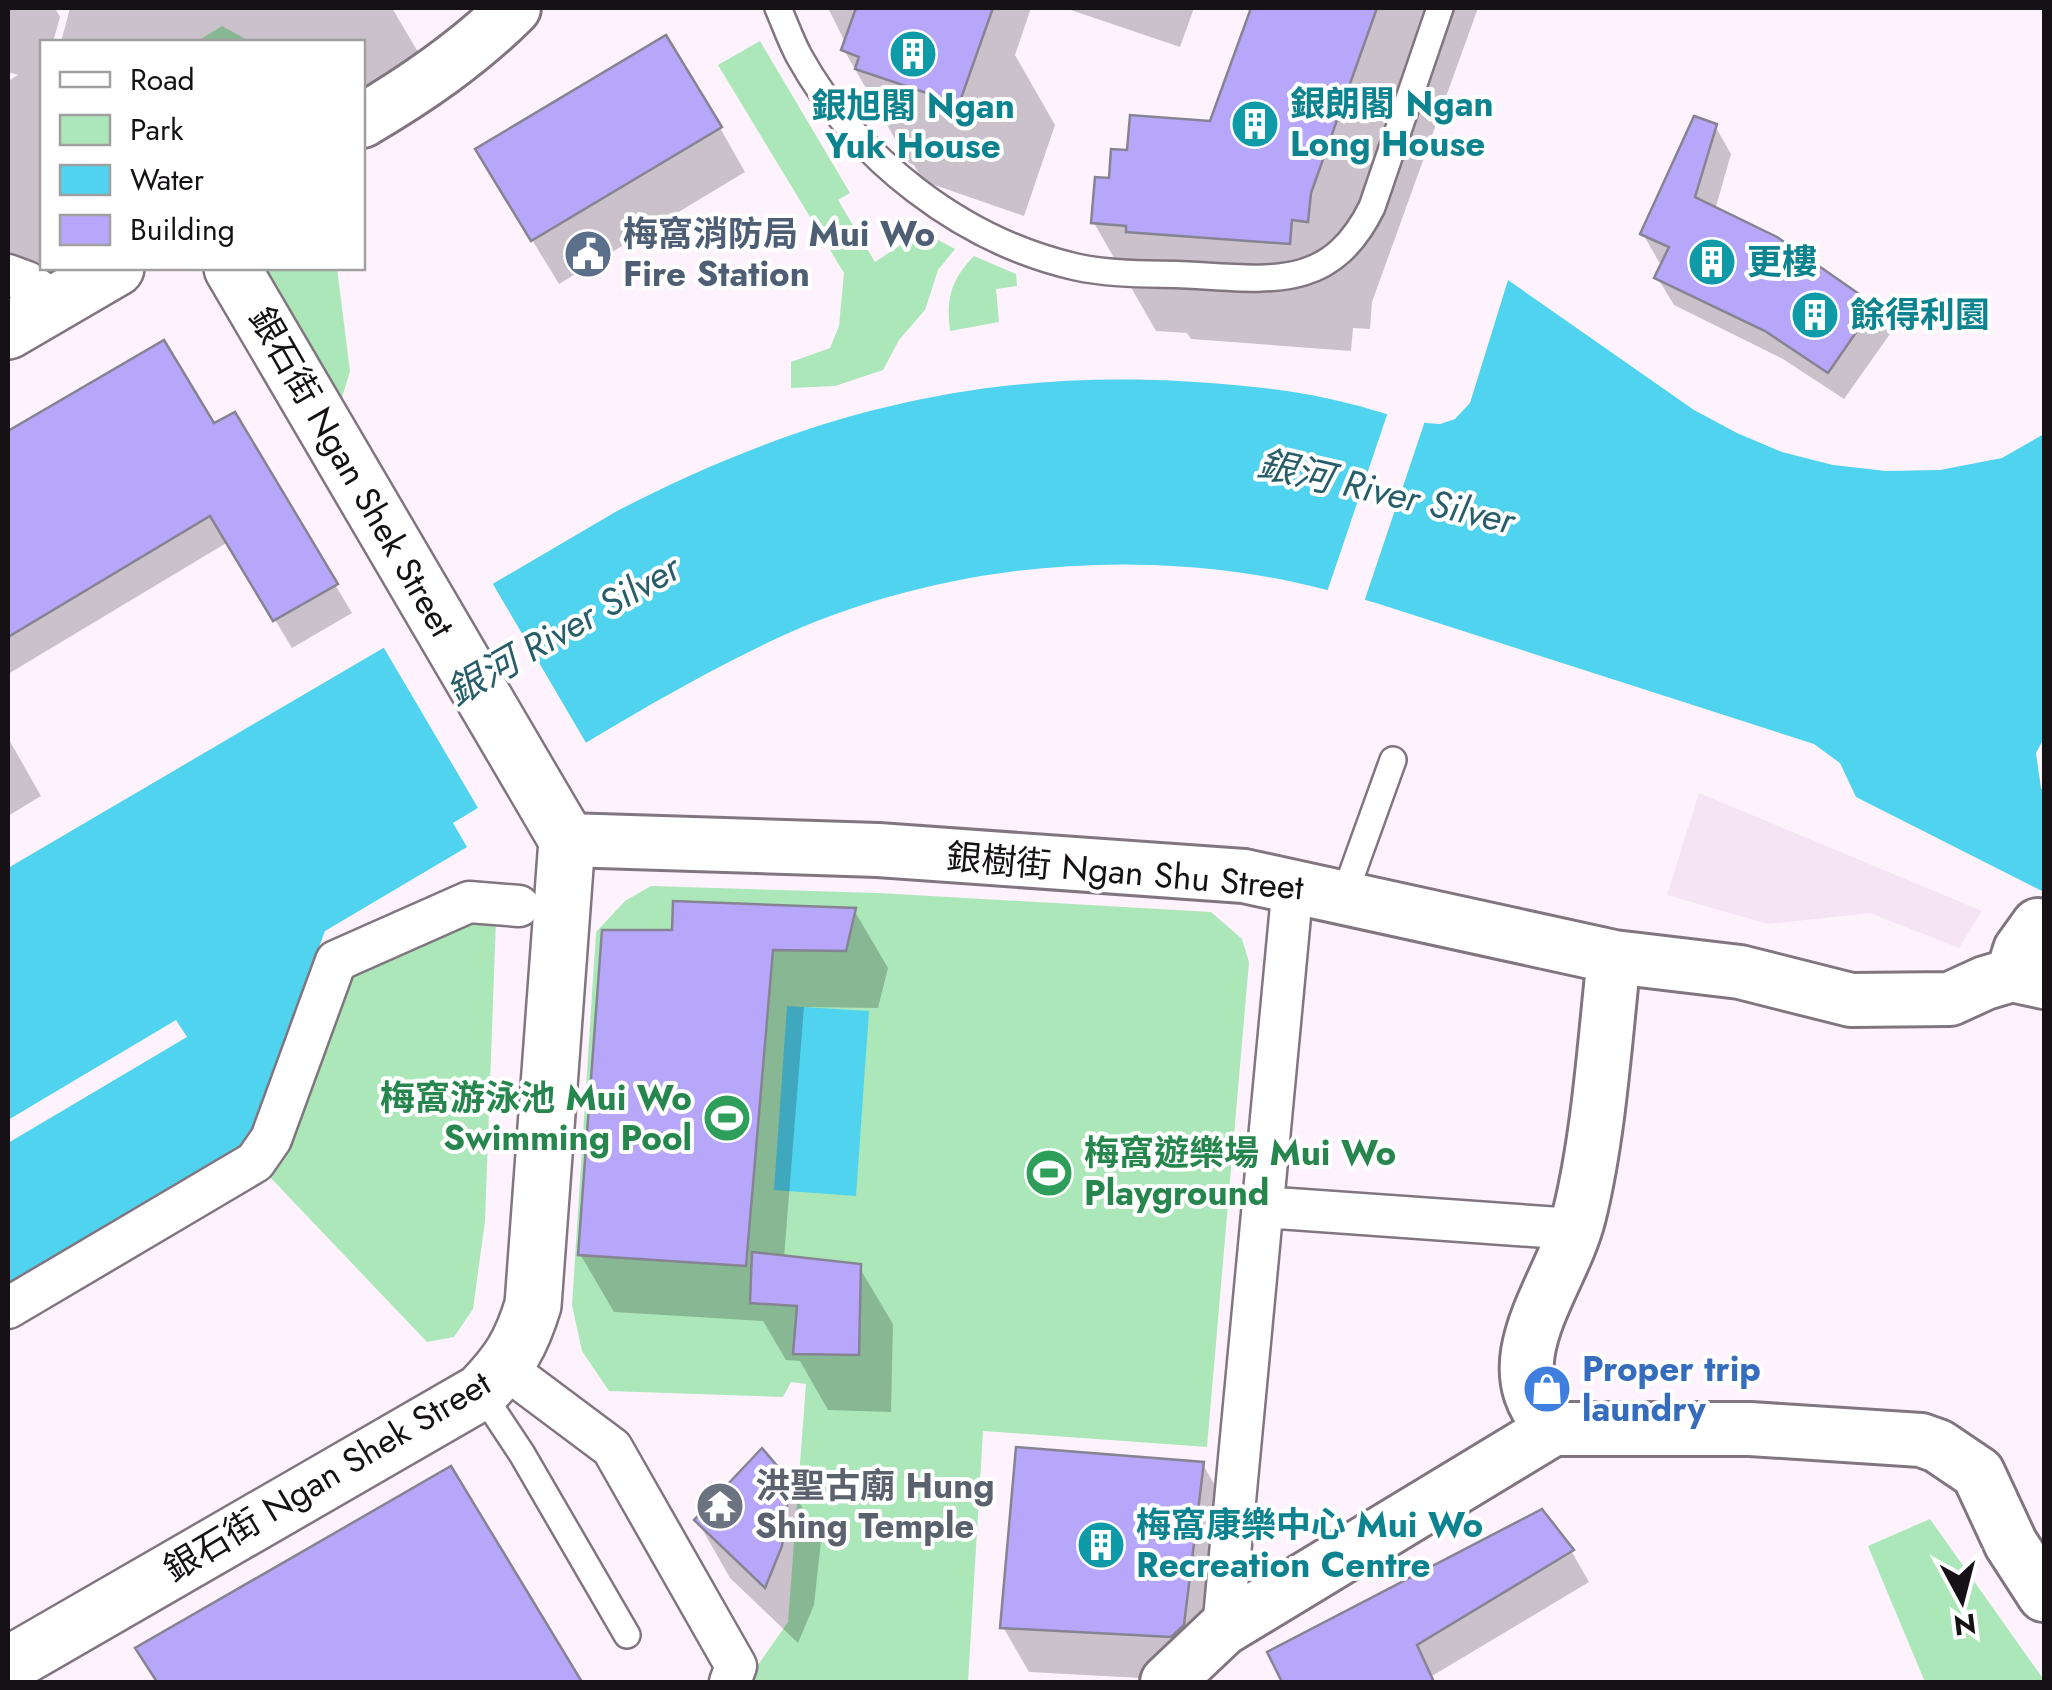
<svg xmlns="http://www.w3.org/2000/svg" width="2052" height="1690" font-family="Jost,'Noto Sans TC',sans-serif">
	<rect width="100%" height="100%" fill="#fef2fd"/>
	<path fill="#f5e4f4" d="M1699 793 1982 911 1959 948 1870 913 1768 924 1667 895Z"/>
	<path fill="#abe7b8" d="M222 26 251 42H196Z
		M760 41 850 193 838 200 875 262 922 231 955 249 938 270 925 310 899 340 883 370 835 386 791 388V362L830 348 839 326 844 273 718 65Z
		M974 256 1016 274 1017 286 996 289 999 322 950 331C946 298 951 280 974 256Z
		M218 268H337L350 371 340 404Z
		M651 886 878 893 1211 912 1242 939 1249 962 1207 1447 983 1431 968 1682H746L788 1622 806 1384 791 1382 783 1397 609 1391 582 1351 572 1305 596 932 625 901Z
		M451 918 496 920 485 1221 473 1309 454 1337 427 1342 267 1174 339 970Z
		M1930 1519 2044 1680V1682H1925L1868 1546Z"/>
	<path fill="#4fd3ee" d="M1508 280 1694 410 1737 433 1782 452 1833 465 1886 471 1940 470 2002 458 2044 434V738L2036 753 2041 788 2044 792V892L1856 797 1840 763 1814 744 1376 603C1332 591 1288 579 1243 573 1085 550 914 573 769 642 660 694 557 761 453 823L467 847 325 931 245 1146 8 1286V868L617 511C827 402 1017 361 1254 387 1286 390 1320 396 1351 404 1380 411 1410 423 1440 424L1455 419 1470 403Z
		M787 1006 869 1011 856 1196 774 1190Z"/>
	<path fill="#fef2fd" d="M1389 409 1426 418 1363 605 1326 595Z
		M490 579 589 748 481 813 381 643Z
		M176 1020 187 1037 8 1143V1120Z"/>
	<path fill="#0003" d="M8 8H55L60 17 53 42H42V263L8 256V81L18 75 8 72Z
		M70 8H392L418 52 409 88 375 79 368 103 362 102V42H61Z
		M828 8H1031L1015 55 1055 125 1024 216 923 181 914 165 909 163 844 50 846 44Z
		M1065 8H1194L1180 47Z
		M1254 8H1478L1372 302 1370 329 1353 328 1351 351 1191 339 1187 333 1156 331 1094 223 1111 180 1129 153 1211 123Z
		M1715 126 1731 154 1715 210 1873 306 1890 334 1844 399 1783 359 1674 305 1657 277 1664 264 1659 262 1643 234Z
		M720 128 745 172 559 284 504 194Z
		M163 343 214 427 234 415 352 613 292 648 228 542 8 674V435Z
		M8 738 41 796 8 816Z
		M854 910 888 968 878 1008 804 1007 784 1258 859 1267 893 1324 891 1412 828 1410 800 1361 786 1360 763 1321 614 1312 580 1254 674 932Z
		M1203 1465 1229 1509 1197 1681 1029 1672 1003 1627Z
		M450 1469 579 1682H158L139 1649Z
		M788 1482 821 1541 814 1605 798 1643 730 1578 697 1520Z
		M1541 1512 1572 1552 1589 1582 1432 1676 1435 1682H1284L1271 1653Z"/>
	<path fill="#b7a7fb" stroke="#868492" stroke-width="2.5" d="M856 8H993L959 104 855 69 859 57 841 50Z
		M1251 8H1377L1311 193 1308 222 1292 220 1290 244 1126 232V226L1091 223 1095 177 1109 178 1111 149 1127 150 1130 115 1210 121Z
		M666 35 722 127 531 241 475 149Z
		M1694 116 1717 124 1695 197 1777 237 1875 305 1828 373 1765 331 1654 278 1669 247 1640 234Z
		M164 340 214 423 235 412 338 584 273 621 210 516 8 637V431Z
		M673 901 856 908 846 951 773 950 746 1266 578 1255 602 930H672Z
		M752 1252 861 1264 859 1355 793 1354 797 1306 750 1303Z
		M1016 1447 1204 1462 1184 1625 1171 1637 1000 1628Z
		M762 1448 790 1481 782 1546 765 1588 694 1520Z
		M451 1466 582 1682H157L135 1648Z
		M1542 1509 1574 1550 1417 1645 1434 1682H1282L1267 1652Z"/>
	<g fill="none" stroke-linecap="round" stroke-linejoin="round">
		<g stroke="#817680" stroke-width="30">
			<path id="service" d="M778 8C785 24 791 41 799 56 856 159 962 241 1076 267 1117 276 1164 273 1205 276 1282 281 1334 284 1372 207L1440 8
				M1344 896 1393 760
				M481 1392 522 1454 627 1635"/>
		</g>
		<g stroke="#817680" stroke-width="45">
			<path id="pedestrian" d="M8 275 27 282 56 303
				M1263 1207 1574 1229
				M8 1308 255 1162 271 1139 336 961 469 902 519 906
				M505 1368 612 1448 736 1666 730 1682
				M1223 1629 1293 884"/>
		</g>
		<g stroke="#817680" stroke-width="58">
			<path id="minor" d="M362 121C418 88 469 53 514 8
				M567 840 878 850 1244 876 1614 957 1740 972 1851 1000 1950 999 1985 983 2012 975 2044 982
				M2012 975 2020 950 2038 925
				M1553 1429C1532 1406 1523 1384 1528 1352 1536 1305 1567 1263 1579 1216 1599 1136 1605 1039 1614 957
				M1167 1682 1223 1629 1553 1429H1750L1921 1440 1938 1446 1978 1473 2011 1544 2044 1595"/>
		</g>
		<g stroke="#817680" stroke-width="60">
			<path id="tertiary" d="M8 331 116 268
				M8 1665 481 1392C510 1362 521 1344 533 1305L567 840 232 268"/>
		</g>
		<use href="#service" stroke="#fff" stroke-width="25"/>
		<use href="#pedestrian" stroke="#fff" stroke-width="40"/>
		<use href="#minor" stroke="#fff" stroke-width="52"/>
		<use href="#tertiary" stroke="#fff" stroke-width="55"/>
	</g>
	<defs>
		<g id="building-disc" transform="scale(2.5)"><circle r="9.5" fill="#0f9aa8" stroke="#fff"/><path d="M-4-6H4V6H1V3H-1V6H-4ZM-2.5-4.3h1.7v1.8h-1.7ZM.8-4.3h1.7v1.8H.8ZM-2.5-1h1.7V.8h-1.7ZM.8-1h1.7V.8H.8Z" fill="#fff"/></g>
		<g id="civic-disc" transform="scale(2.5)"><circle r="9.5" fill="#5c6f8a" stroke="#fff"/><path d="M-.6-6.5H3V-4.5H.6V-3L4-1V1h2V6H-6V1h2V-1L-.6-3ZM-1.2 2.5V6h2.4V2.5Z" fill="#fff"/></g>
		<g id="stadium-disc" transform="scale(2.5)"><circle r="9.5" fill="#2e9e5b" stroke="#fff"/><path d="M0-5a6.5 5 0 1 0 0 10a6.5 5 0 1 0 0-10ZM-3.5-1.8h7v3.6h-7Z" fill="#fff"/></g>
		<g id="shop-disc" transform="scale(2.5)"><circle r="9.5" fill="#3f7fe0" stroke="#fff"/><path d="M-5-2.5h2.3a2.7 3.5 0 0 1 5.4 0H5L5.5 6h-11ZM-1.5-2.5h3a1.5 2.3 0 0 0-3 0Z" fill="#fff"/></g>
		<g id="temple-disc" transform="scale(2.5)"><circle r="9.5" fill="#6b7280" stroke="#fff"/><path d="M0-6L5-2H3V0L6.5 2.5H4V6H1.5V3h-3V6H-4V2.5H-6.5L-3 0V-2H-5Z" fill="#fff"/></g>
	</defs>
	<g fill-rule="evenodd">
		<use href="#building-disc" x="913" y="54"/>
		<use href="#building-disc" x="1255" y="124"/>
		<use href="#civic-disc" x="588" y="254"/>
		<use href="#building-disc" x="1712" y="262"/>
		<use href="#building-disc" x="1815" y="315"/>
		<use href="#stadium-disc" x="727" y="1118"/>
		<use href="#stadium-disc" x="1049" y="1173"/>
		<use href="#shop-disc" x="1547" y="1389"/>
		<use href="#temple-disc" x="720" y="1506"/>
		<use href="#building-disc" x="1101" y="1545"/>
	</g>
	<g text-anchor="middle" stroke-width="8" stroke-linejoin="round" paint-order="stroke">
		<g font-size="35" font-weight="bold" fill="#0d838f" stroke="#fff" text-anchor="start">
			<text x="1290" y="116">銀朗閣 Ngan<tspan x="1290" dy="40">Long House</tspan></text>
			<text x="913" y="118" text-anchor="middle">銀旭閣 Ngan<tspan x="913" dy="40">Yuk House</tspan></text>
			<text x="1747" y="274">更樓</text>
			<text x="1850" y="327">餘得利園</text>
			<text x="1136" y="1537">梅窩康樂中心 Mui Wo<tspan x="1136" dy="40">Recreation Centre</tspan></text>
		</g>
		<g font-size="35" font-weight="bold" fill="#4e5e75" stroke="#fff" text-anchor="start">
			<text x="623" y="246">梅窩消防局 Mui Wo<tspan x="623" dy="40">Fire Station</tspan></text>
		</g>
		<g font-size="35" fill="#151115" stroke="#fff">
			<text transform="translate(352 472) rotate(60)" y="12">銀石街 Ngan Shek Street</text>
			<text transform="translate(1125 872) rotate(5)" y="12">銀樹街 Ngan Shu Street</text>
			<text transform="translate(327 1476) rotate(-31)" y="12">銀石街 Ngan Shek Street</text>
		</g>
		<g font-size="35" font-weight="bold" fill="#27864d" stroke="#fff" text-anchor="end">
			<text x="692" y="1110">梅窩游泳池 Mui Wo<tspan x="692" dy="40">Swimming Pool</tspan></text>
			<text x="1084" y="1165" text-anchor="start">梅窩遊樂場 Mui Wo<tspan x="1084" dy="40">Playground</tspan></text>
		</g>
		<g font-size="35" font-weight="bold" fill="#366cbe" stroke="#fff" text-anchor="start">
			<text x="1582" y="1381">Proper trip<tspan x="1582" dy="40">laundry</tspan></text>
		</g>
		<g font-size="35" font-weight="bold" fill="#5b616d" stroke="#fff" text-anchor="start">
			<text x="755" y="1498">洪聖古廟 Hung<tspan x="755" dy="40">Shing Temple</tspan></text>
		</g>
		<g font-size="38" font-style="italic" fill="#285e69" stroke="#fff">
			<text transform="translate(1386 492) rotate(13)" y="13">銀河 River Silver</text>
			<text transform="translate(563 630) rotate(-30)" y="13">銀河 River Silver</text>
		</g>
	</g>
	<rect width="2052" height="1690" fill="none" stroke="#151115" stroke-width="20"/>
	<rect x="40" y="40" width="325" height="230" fill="#ffffff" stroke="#a1a0a1" stroke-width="2.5"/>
	<rect x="60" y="72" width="50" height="15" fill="#ffffff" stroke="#a1a0a1" stroke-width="2.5"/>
	<text x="130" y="90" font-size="30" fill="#151115">Road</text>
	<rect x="60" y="115" width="50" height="30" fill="#abe7b8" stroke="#a1a0a1" stroke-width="2.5"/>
	<text x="130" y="140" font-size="30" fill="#151115">Park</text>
	<rect x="60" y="165" width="50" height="30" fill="#4fd3ee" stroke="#a1a0a1" stroke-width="2.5"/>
	<text x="130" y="190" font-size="30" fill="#151115">Water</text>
	<rect x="60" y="215" width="50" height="30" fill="#b7a7fb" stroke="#a1a0a1" stroke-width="2.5"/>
	<text x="130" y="240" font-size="30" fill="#151115">Building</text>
	<g transform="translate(1962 1600) rotate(173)" stroke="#ffffff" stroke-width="8" paint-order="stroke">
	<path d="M0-8L18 38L0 25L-18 38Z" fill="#151115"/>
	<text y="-15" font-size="28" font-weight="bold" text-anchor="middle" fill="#151115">N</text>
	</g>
</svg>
